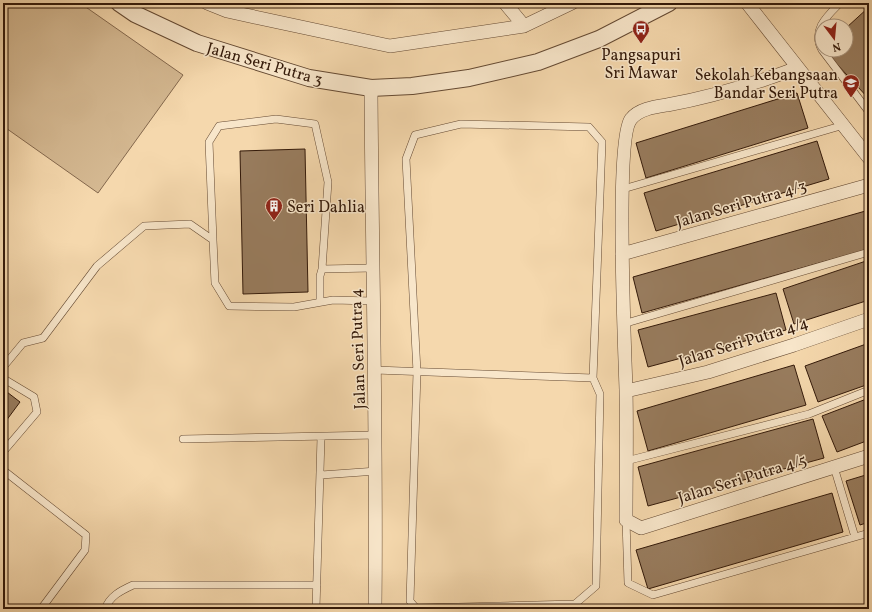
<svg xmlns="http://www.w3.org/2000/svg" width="872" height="612" font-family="Vollkorn,serif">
	<rect width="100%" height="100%" fill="#f5d8ad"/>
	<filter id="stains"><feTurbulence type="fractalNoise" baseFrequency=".005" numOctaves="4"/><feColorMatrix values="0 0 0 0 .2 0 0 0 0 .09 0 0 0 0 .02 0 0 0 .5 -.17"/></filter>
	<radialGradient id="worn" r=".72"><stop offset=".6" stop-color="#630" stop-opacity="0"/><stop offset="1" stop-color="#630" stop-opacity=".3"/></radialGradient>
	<path fill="#d4b891" stroke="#84684d" d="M3 3H80L183 75 98 193 3 126Z"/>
	<path fill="#987c5e" stroke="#331909" d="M869 7V99L824 50H846V28Z
		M797 93 808 128 646 178 636 143Z
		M817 141 829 179 656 231 644 193Z
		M305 149 308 292 243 294 240 151Z
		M869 210V249L642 313 633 277Z
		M869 260V300L794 324 783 289Z
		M776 293 786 330 648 367 638 330Z
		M869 343V384L818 402 805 366Z
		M794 365 806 405 648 451 637 411Z
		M3 389 20 402 3 425Z
		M869 398V440L837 452 822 416Z
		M813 419 824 458 648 506 638 467Z
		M869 474V522L860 525 846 481Z
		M832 493 843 532 648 589 636 550Z"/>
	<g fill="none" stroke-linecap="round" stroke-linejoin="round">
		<g stroke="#644932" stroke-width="8">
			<path id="service" d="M822 50 869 112
				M822 50C811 30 827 16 840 3
				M461 124 589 127 602 142 593 378 600 394 596 586 575 604 416 608 410 601 417 372 406 159 415 135Z
				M623 189 844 125
				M213 240 209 142 219 126 276 119 315 124 328 182 322 269 320 276V301
				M322 269 372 268
				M623 324 869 252
				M375 370 593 378
				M183 439 376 435
				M3 452 37 412 34 397 4 379V366L23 343 43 338 97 266 144 226 190 224 213 240 215 283 229 306 294 307 333 300 372 301
				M626 461 809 414 869 390
				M834 467 855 537
				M3 470 86 535 85 550 41 609
				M321 475 377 471
				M626 520 628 583 653 595 869 533
				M105 609C110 596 120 591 133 585H317
				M316 609 321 437"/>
		</g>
		<g stroke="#644932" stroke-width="14">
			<path id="minor" d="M207 3 227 11 390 46 524 26 572 3
				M505 3 524 26
				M747 3 869 158
				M797 68C754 84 712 97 667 105 654 107 639 109 631 119 615 138 625 353 626 390 627 433 626 477 626 520L641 528 869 456
				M371 88C372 262 377 435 375 609
				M622 254 869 185
				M626 391 708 372 794 345 869 319"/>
		</g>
		<g stroke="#644932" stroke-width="18">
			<path id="tertiary" d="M119 3 135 14 197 43 309 78 371 88 412 86 469 78 538 62 599 39 669 3"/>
		</g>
		<use href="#service" stroke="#f8e6ca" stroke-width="7"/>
		<use href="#minor" stroke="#f8e6ca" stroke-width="13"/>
		<use href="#tertiary" stroke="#f8e6ca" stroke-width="16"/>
	</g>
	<defs>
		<g id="bus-pin" transform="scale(0.9)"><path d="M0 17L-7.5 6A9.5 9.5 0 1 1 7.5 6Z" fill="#8f2418" stroke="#f8e6ca"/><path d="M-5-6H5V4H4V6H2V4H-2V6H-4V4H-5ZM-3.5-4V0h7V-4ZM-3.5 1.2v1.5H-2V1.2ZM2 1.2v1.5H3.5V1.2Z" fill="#fff"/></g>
		<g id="school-pin" transform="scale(0.9)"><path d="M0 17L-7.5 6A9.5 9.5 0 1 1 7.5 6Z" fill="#8f2418" stroke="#f8e6ca"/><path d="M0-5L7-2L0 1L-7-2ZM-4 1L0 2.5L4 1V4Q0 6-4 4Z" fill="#fff"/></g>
		<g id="building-pin" transform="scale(0.9)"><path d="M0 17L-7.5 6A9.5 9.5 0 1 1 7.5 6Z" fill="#8f2418" stroke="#f8e6ca"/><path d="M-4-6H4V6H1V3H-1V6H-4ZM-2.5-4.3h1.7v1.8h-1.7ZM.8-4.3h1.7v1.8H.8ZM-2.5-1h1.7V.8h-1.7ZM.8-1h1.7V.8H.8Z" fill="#fff"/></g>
	</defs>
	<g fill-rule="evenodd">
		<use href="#bus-pin" x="641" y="29"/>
		<use href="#school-pin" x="851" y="83"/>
		<use href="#building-pin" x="274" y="206"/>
	</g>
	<g text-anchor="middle" stroke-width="3" stroke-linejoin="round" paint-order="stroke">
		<g font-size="16" fill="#331909" stroke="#f8e6ca">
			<text x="641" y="60">Pangsapuri<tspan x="641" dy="18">Sri Mawar</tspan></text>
			<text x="838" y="80" text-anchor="end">Sekolah Kebangsaan<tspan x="838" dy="18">Bandar Seri Putra</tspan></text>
			<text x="287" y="212" text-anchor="start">Seri Dahlia</text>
		</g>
		<g font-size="16" fill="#331909" stroke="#f8e6ca">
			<text transform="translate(265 63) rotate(16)" y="6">Jalan Seri Putra 3</text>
			<text transform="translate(741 203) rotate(-16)" y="6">Jalan Seri Putra 4/3</text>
			<text transform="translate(743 341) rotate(-17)" y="6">Jalan Seri Putra 4/4</text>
			<text transform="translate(357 349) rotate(-92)" y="6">Jalan Seri Putra 4</text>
			<text transform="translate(742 478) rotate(-17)" y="6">Jalan Seri Putra 4/5</text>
		</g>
	</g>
	<rect width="872" height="612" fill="none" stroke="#f5d8ad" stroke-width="16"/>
	<rect x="4" y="4" width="864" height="604" fill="none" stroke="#331909" stroke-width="2"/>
	<rect x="8" y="8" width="856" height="596" fill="none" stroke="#331909"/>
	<g transform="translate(834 38) rotate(164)"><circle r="19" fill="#f8e6ca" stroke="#a9947d"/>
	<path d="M0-3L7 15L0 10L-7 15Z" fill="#8f2418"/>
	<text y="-6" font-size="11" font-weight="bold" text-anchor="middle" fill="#331909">N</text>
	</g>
	<rect width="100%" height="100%" filter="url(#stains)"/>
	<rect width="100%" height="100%" fill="url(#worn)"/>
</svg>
